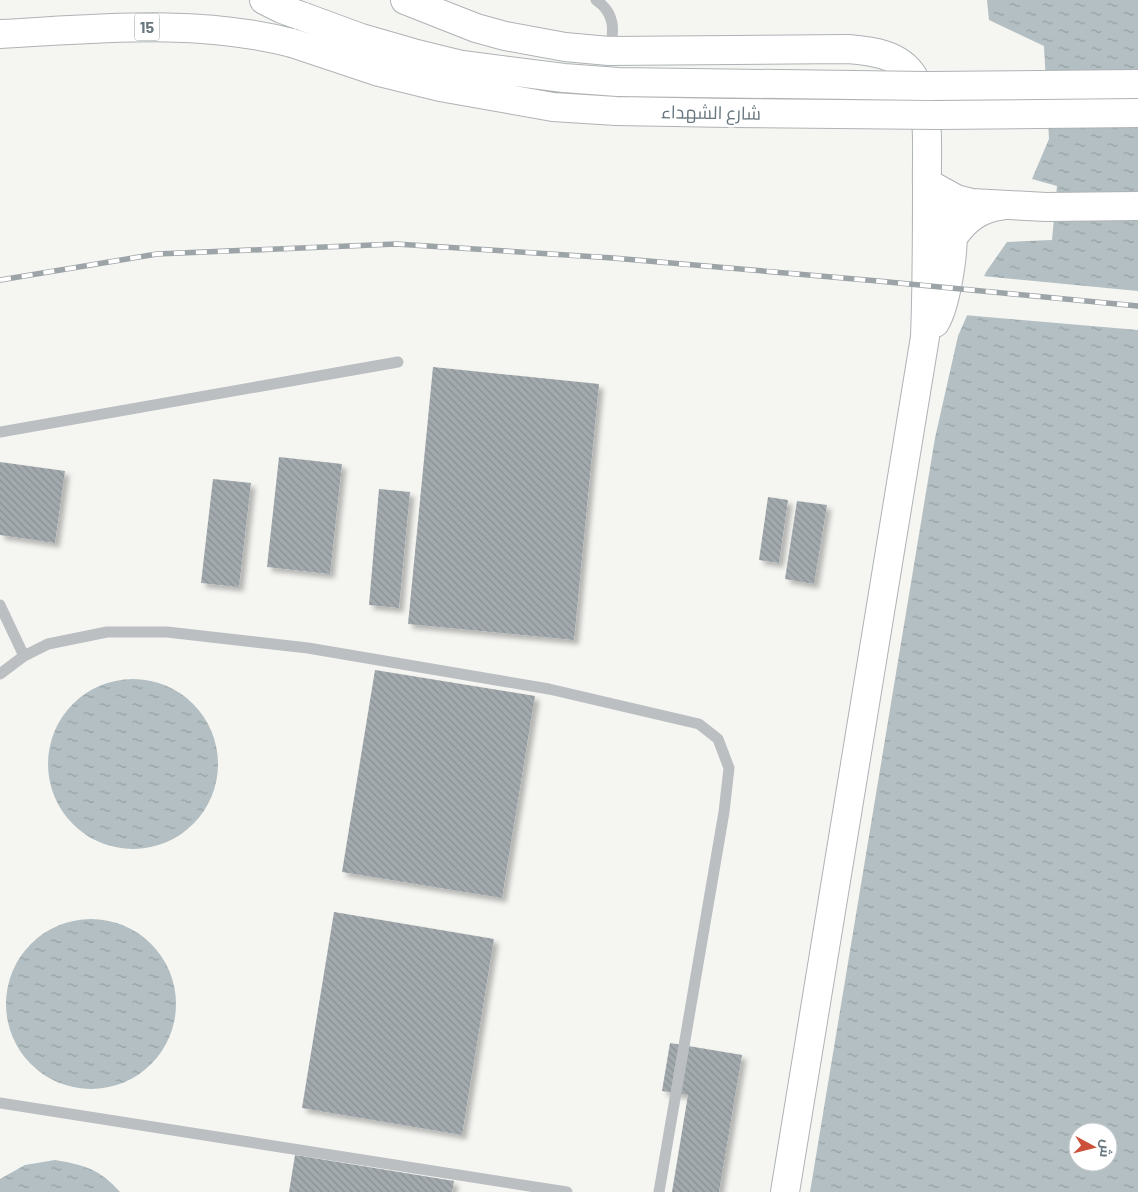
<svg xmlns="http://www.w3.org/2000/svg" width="1138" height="1192" font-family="Barlow,Cairo,sans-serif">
	<defs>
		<pattern id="water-ripples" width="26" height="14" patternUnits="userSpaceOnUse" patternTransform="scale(1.25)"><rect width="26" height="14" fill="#b3bfc2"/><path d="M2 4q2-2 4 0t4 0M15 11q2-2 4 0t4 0" fill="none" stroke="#95a0a3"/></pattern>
		<pattern id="building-back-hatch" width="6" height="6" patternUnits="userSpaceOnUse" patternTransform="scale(1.25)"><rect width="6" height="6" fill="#a3aaae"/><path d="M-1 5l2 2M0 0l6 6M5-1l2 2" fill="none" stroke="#898f93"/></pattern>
		<filter id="shadow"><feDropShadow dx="4.5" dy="4.5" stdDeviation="2.5" flood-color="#0004"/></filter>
	</defs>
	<rect width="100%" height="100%" fill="#f5f5f2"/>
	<path fill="url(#water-ripples)" fill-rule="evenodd" d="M987 0H1138V1192H810L935 438 958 336 986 272 1007 242 1052 240 1057 186 1032 179 1049 139 1044 46 989 20ZM1078 1132H1108V1162H1078Z
		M48 764a85 85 0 1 1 170 0a85 85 0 1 1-170 0Z
		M6 1004a85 85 0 1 1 170 0a85 85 0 1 1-170 0Z
		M55 1160C84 1165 100 1169 120 1192H0V1179L25 1165Z"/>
	<path fill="#f5f5f2" d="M982 276 1138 291V330L964 315Z"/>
	<path fill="url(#building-back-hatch)" filter="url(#shadow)" d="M433 367 599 384 574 640 408 624Z
		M279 457 342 464 330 574 267 567Z
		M0 462 65 471 55 543 0 535Z
		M213 479 251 483 239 587 201 583Z
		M379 489 410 492 399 608 369 605Z
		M768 497 788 500 779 563 759 560Z
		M797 501 827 505 814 584 785 579Z
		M375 670 535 696 502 898 342 872Z
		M334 912 494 939 462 1135 302 1108Z
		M670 1043 742 1055 719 1192H672L688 1095 662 1091Z
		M295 1155 454 1181 452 1192H289Z"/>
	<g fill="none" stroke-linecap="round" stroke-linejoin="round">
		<g stroke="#adb3b6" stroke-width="30">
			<path id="secondary" d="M405 0 476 28 505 36 565 47 609 51 848 49C872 51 899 54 913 76 932 106 926 150 927 185 927 236 927 286 925 337L785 1192
				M927 198C936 203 945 209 950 219 958 238 946 305 935 323"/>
		</g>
		<g stroke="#afb3b5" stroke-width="30">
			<path id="highway" d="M264 0 282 9 304 17
				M0 34C97 29 196 18 292 43
				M927 183 956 199 972 203 1046 207 1138 206
				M954 236C966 219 979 209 1000 206"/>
		</g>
		<path stroke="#bbbfc2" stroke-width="11" d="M596 0C615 13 615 30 609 51
			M0 432 398 362
			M0 605 24 656
			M0 674 24 656 48 644 107 632H167L308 648 549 689 699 724 718 739 729 768 724 812 659 1192
			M0 1103 567 1192"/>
		<use href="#secondary" stroke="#fff" stroke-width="28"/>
		<use href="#highway" stroke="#fff" stroke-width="28"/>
		<g stroke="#9da4a7" stroke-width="5.5">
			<path id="rail" d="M0 280 157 254 396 244 613 258 878 281 1138 306"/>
		</g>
		<use href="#rail" stroke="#fff" stroke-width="4" stroke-dasharray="11" stroke-linecap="butt"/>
		<g stroke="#afb3b5" stroke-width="30" stroke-linecap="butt">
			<path id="highway-bridge" d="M304 17 361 38 413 53 462 65 564 78 618 82 927 86 1138 84
				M292 43 379 72 440 87 553 107 616 111 730 113 938 115 1138 113"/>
		</g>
		<use href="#highway-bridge" stroke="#fff" stroke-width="28"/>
	</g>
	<g text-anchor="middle" stroke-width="5" stroke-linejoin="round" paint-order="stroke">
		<rect fill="#fff" stroke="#95a0a5" stroke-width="1" x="134.5" y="13.5" width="25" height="27" rx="4"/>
		<g font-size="16" font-weight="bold" fill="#68777f">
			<text x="147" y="33">15</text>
		</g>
		<g font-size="18" fill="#68777f" stroke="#fff">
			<text transform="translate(711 113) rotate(1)" y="6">شارع الشهداء</text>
		</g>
	</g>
	<g transform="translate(1093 1147) rotate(97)"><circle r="24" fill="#ffffff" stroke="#c3c9cc"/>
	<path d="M0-4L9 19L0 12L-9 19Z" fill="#cc513b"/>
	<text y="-8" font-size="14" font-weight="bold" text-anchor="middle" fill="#68777f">ش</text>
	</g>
</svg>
